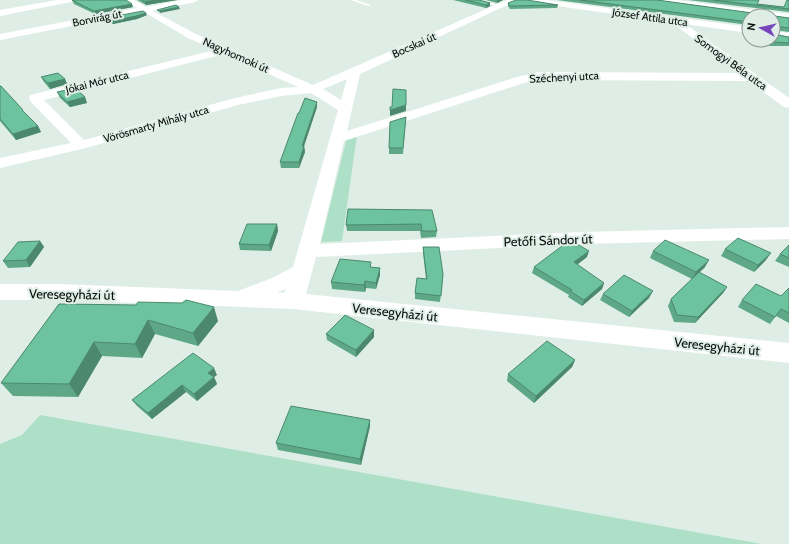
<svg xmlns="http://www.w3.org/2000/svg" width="789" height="544" font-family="Cabin,sans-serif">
	<rect width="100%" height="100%" fill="#deeee6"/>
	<path fill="#aedfc7" d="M357 135 342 241 321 242 347 137Z
		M40 415 762 544H0V444L22 435Z"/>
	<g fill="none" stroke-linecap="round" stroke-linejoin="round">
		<path fill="#fff" fill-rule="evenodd" d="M350 0H356L371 5 369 6Z
			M473 0H480L503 6 501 7Z"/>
		<path fill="#fff" fill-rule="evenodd" d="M57 0H75L71 2 0 16V10Z
			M124 0H134L146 7 182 0H199L195 2 153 11 196 34 313 85 507 0H518L360 74 347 131 517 77 539 72 739 73 671 22 528 2 524 0H546L749 27V33L685 24 789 98V108L784 107 749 81 539 80 524 83 344 141 320 244 581 232 789 227V239L581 244 316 257 306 294 789 343V363L293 309 59 300H0V284H59L238 291 272 278 293 267 338 110 311 93 281 96 238 105 86 148 0 168V158L71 143 30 101 29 98 30 95 215 50 188 38 144 12 0 40V34L137 8ZM224 54 298 87 281 88 235 98 84 140 44 100ZM347 79 341 100 323 89ZM286 289 284 293 277 292Z
			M653 0H676L789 14V20L773 18V16H761L657 2Z
			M773 31 789 33V39L773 37Z"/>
	</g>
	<path fill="#5ea887" d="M72 0 133 7 95 14 74 4Z
		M137 0H177L146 5Z
		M453 0H479L490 3V6L486 8Z
		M486 0H503L497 3Z
		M557 0H657L789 18V32L774 30 773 34 789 37V46H770L761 40H773L749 16V25Z
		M688 0H759L757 4 784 7 788 0H789V12Z
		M528 1 558 5 557 8 510 9 508 6V3Z
		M147 15 137 19 113 24 107 21 106 18Z
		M41 77 65 79 67 84 50 89 44 82Z
		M0 86 25 113 38 126 41 132 16 140 0 121Z
		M57 92 85 97 87 103 70 107 60 98Z
		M317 102V107L304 146 305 152 299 168H281L280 162 299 113Z
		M406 117 403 154H389V148Z
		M432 210 437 231 436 237 421 238 420 231H347L346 225Z
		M277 224 278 231 271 251 240 250 239 244Z
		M40 241 44 247 30 267 8 268 3 261Z
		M789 245V267L775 261 780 254Z
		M423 247 443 274 440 302 415 299V293L426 279 423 253Z
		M725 249 766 260 754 272 721 256Z
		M653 251 705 267 699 273 727 287 723 293 695 323 674 322 668 306 671 299 692 279 650 258Z
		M587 257 577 265 604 283 602 289 582 306 568 297 569 295 532 273 534 267Z
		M371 267 380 275 376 289 366 288 365 292 332 289 331 282Z
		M789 288V323L776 316 770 324 738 307 742 300 781 296Z
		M603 294 649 298 629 317 600 300Z
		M59 304 218 321 198 346 155 334 142 358 102 356 78 397 13 396 1 383Z
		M374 330V337L356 357 327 340 326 334Z
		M575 360 572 367 534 403 507 381 508 374Z
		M217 375 214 377 217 384 197 401 186 392 152 419 137 406 132 400Z
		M370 420V426L361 465 278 450 276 443Z"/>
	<path fill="#4c886e" d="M157 0H177L146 5 145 2Z
		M497 0H503L497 3Z
		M490 3V6L486 8V5Z
		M132 4 133 7 95 14 94 11Z
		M179 7 180 9 160 13 159 11Z
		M146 13 147 15 137 19 113 24 112 21Z
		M65 79 67 84 50 89 48 83Z
		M85 97 87 103 70 107 67 102Z
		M317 102V107L302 152V146Z
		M406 105V111L390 116V110Z
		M38 126 41 132 16 140 13 134Z
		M304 146 305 152 299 168V162Z
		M277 224 278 231 271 251 269 245Z
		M40 241 44 247 30 267 26 260Z
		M589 251 587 257 572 268 574 262Z
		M771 253 766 260 754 272 758 265Z
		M709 260 705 267 692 279 696 272Z
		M380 268V275L376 289V283Z
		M365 281 366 288 365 292 364 285Z
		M604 283 602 289 582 306 584 300Z
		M727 287 723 293 695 323 698 317Z
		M653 291 649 298 629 317 632 311Z
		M214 307 218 321 198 346 193 333Z
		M148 320 155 334 142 358 135 344Z
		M374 330V337L356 357V350Z
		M94 342 102 356 78 397 69 384Z
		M575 360 572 367 534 403 536 396Z
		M214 368 217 375 211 379 208 373Z
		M214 377 217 384 197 401 194 394Z
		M182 385 186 392 152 419 148 413Z
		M370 420V426L361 465 360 459Z"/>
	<path fill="#6dc39d" stroke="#4c886e" d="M72 0H126L132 4 94 11Z
		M142 0H157L145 2Z
		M466 0H479L490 3 486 5Z
		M516 0H527L558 5 510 6 508 3Z
		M580 0H657L789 18V28L775 26 773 34 789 37V43L772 42 768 40H773V16H749V22Z
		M713 0H759L757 4 784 7 787 0 789 1V0V9Z
		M176 5 179 7 159 11 157 10Z
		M143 11 146 13 136 16 112 21 106 18Z
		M58 73 65 79 48 83 41 77Z
		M0 86H1L23 110H22L38 126 13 134 0 119Z
		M75 88 85 97 67 102 57 92Z
		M393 89 406 90V105L390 110V107H392Z
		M305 98 317 102 302 146H304L299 162H280L298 113H299Z
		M406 117 403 148H389L390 122Z
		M348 209 432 210 437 231H422L421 224 346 225Z
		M247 224H277L269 245 239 244Z
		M738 238 771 253 758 265 725 249Z
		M570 240 589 251 574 262 604 283 584 300 570 291 572 290 534 267Z
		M665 240 709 260 696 272 653 251Z
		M40 241 26 260 3 261 18 242Z
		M789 245V258L780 254Z
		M423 247H439L443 274 441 296 415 293 417 278 427 279Z
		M340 259 371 262 370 267 380 268 376 283 365 281 364 285 331 282Z
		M699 272 727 287 698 317 677 315 671 299Z
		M624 275 653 291 632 311 603 294Z
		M756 284 781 296 789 288V313L781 309 775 317 742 300Z
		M186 300 214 307 193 333 148 320 135 344 94 342 69 384 1 383 59 304 136 305 138 302 182 303Z
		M345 315 374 330 356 350 326 334Z
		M547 341 575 360 536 396 508 374Z
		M193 353 214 368 208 373 214 377 194 394 182 385 148 413 132 400Z
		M291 406 370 420 360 459 276 443Z"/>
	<g text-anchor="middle" stroke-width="4" stroke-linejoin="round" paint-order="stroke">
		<g font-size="11" fill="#080d0b" stroke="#deeee6">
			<text transform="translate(650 17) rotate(8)" y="4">József Attila utca</text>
			<text transform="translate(97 18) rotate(-11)" y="4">Borvirág út</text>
			<text transform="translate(414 45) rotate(-24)" y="4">Bocskai út</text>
			<text transform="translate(236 55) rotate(24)" y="4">Nagyhomoki út</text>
			<text transform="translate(731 62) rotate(36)" y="4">Somogyi Béla utca</text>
			<text transform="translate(564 77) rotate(-3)" y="4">Széchenyi utca</text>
			<text transform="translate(97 82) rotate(-14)" y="4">Jókai Mór utca</text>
			<text transform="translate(156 124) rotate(-16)" y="4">Vörösmarty Mihály utca</text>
		</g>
		<g font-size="13" fill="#080d0b" stroke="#deeee6">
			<text transform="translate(548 240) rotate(-2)" y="5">Petőfi Sándor út</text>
			<text transform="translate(72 294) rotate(1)" y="5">Veresegyházi út</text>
			<text transform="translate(395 312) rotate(6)" y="5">Veresegyházi út</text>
			<text transform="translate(717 346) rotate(6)" y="5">Veresegyházi út</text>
		</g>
	</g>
	<g transform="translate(761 28) rotate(278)"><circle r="19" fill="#deeee6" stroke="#88948e"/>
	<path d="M0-3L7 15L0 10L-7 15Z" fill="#7845bd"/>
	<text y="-6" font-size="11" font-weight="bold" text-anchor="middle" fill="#080d0b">N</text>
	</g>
</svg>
